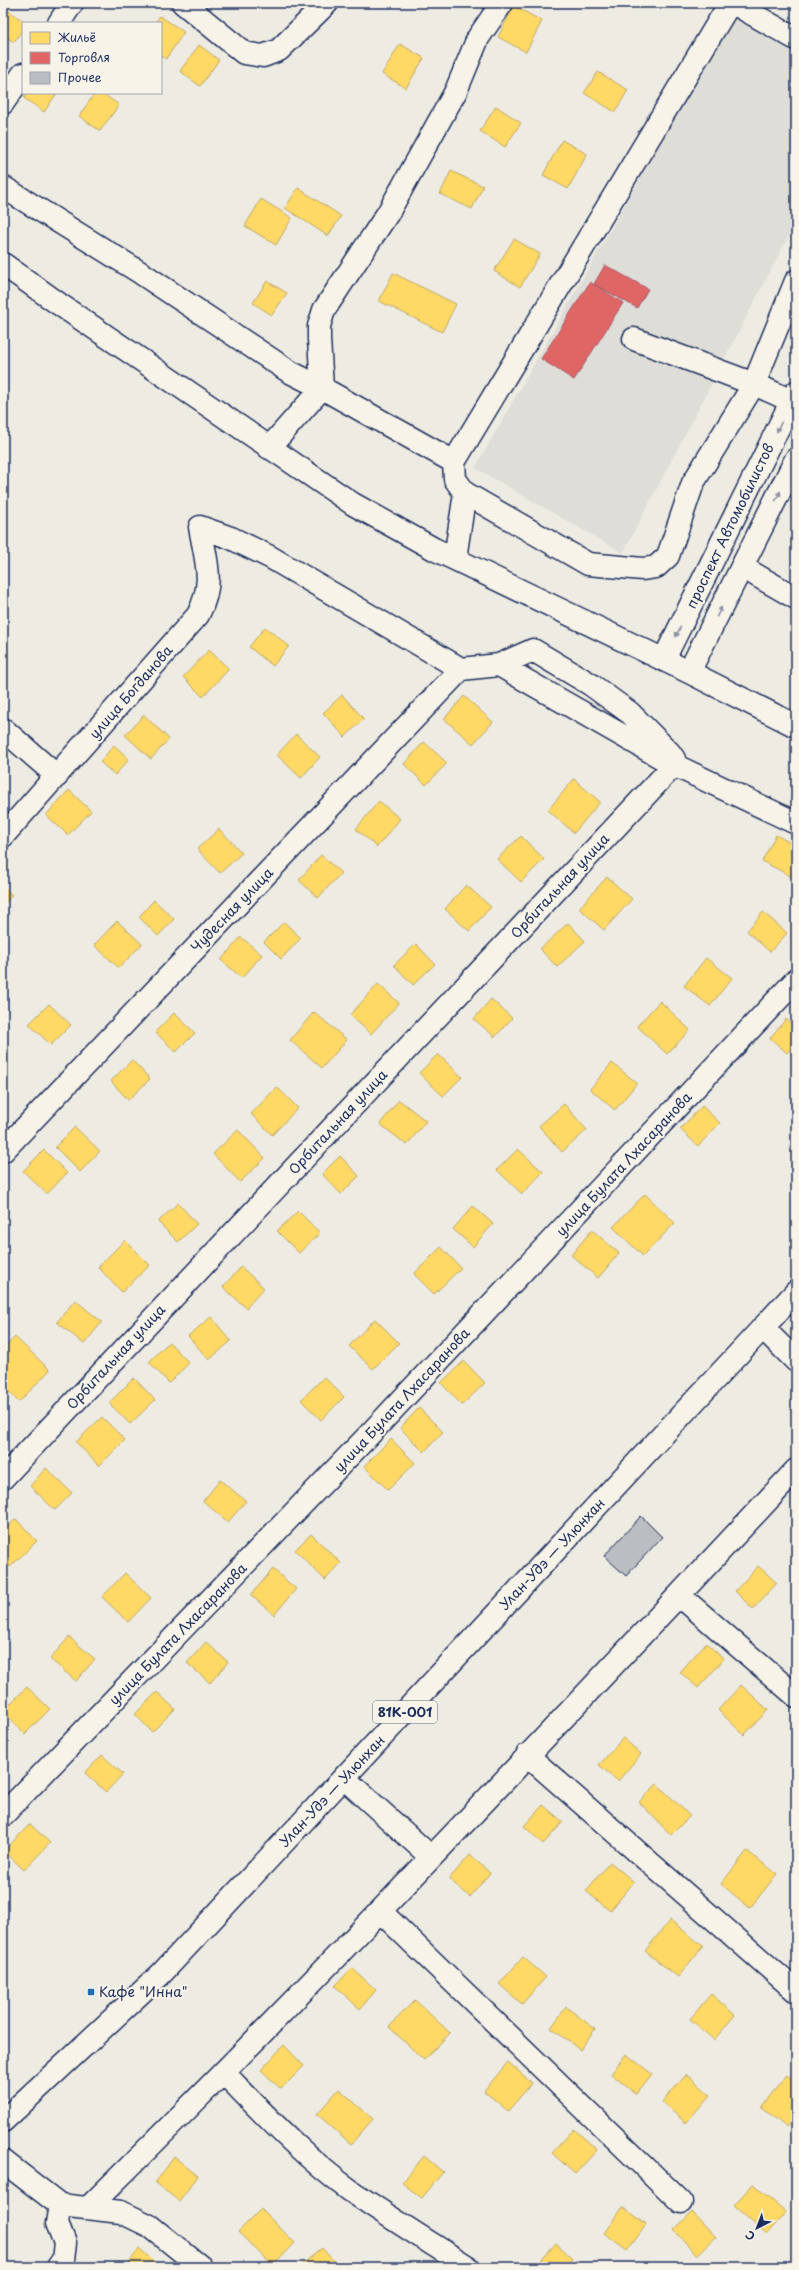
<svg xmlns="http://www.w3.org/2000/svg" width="799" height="2270" font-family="'Playpen Sans',sans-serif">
	<rect width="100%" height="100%" fill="#eeebe2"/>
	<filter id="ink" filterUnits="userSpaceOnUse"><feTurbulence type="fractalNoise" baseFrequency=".025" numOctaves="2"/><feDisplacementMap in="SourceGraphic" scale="8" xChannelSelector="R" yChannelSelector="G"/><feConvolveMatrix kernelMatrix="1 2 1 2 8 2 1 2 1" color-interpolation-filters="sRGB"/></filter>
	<g filter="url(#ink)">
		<path fill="#deddd8" d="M734 13 796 49V222L623 553 475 468Z"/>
		<path fill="#ffd966" stroke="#bba664" d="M514 6 542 21 526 52 498 37Z
			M3 7 26 23H23V29L14 42 3 35Z
			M160 16 184 32 166 59 161 56V23H155Z
			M400 44 424 58 406 88 382 74Z
			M199 45 219 60 200 86 180 71Z
			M598 72 628 90 615 112 584 93Z
			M28 93H57L44 112 24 98Z
			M95 93H102L119 105 100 131 79 116Z
			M496 106 521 123 505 147 480 131Z
			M562 140 587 154 568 189 543 175Z
			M451 171 483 186 472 209 440 194Z
			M298 188 341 216 328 236 285 208Z
			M261 199 292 218 276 245 245 226Z
			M514 239 540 254 520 287 494 271Z
			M393 273 456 304 442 332 379 301Z
			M267 281 287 293 272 315 253 303Z
			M265 627 289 646 273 666 249 647Z
			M209 650 229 669 203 697 183 677Z
			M342 695 364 719 345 737 323 713Z
			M464 696 493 722 473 744 444 719Z
			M144 715 169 739 151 759 125 735Z
			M296 734 320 757 301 778 277 755Z
			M424 742 447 763 426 785 404 764Z
			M114 745 129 759 115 775 100 762Z
			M574 779 600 802 574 833 548 810Z
			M69 790 91 811 68 835 46 815Z
			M379 801 400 819 377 847 356 829Z
			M219 829 242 853 220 873 197 849Z
			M776 835 796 846V879L762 861Z
			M521 836 544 859 521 882 497 859Z
			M321 855 341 873 318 898 299 880Z
			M607 877 632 899 604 930 579 908Z
			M466 885 491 907 469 931 445 909Z
			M3 887 12 895 3 905Z
			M154 900 174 919 158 936 139 917Z
			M763 912 787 933 770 952 747 931Z
			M117 921 142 944 119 968 94 945Z
			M284 922 301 938 281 959 264 942Z
			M568 923 585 941 557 967 540 949Z
			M241 937 262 955 242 978 221 960Z
			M416 944 435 964 413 985 394 965Z
			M706 958 732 978 710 1006 684 986Z
			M378 984 399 1003 371 1034 350 1015Z
			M491 999 512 1018 495 1037 474 1019Z
			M660 1001 690 1030 667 1054 637 1026Z
			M49 1004 71 1025 51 1045 29 1024Z
			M314 1012 347 1040 322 1068 290 1040Z
			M174 1013 195 1033 176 1052 155 1032Z
			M786 1019 796 1028V1042L787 1053 770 1038Z
			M438 1054 462 1077 443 1096 419 1073Z
			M132 1060 150 1079 128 1100 111 1081Z
			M612 1063 637 1083 615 1110 590 1089Z
			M277 1087 298 1108 272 1135 251 1114Z
			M399 1100 426 1121 407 1145 380 1124Z
			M564 1104 587 1130 562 1152 539 1126Z
			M702 1106 720 1123 698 1146 680 1129Z
			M75 1127 100 1151 80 1172 55 1147Z
			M238 1130 265 1158 240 1182 213 1154Z
			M518 1149 543 1172 522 1194 497 1170Z
			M44 1150 67 1173 47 1194 23 1171Z
			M340 1156 359 1176 341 1194 322 1174Z
			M645 1194 675 1223 643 1256 613 1227Z
			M178 1203 197 1224 178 1242 158 1222Z
			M473 1206 493 1224 473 1247 453 1229Z
			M298 1211 320 1233 299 1253 277 1231Z
			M592 1230 619 1253 598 1278 571 1255Z
			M125 1240 150 1265 122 1292 98 1267Z
			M441 1247 461 1268 434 1294 414 1274Z
			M241 1267 264 1288 246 1308 223 1287Z
			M75 1300 102 1322 84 1344 57 1322Z
			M211 1317 231 1341 209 1360 188 1336Z
			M375 1319 399 1343 373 1369 349 1346Z
			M15 1337 50 1370 19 1402 3 1386V1349Z
			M169 1342 189 1363 169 1383 149 1362Z
			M464 1361 485 1383 462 1405 441 1383Z
			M324 1377 344 1397 321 1420 301 1400Z
			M134 1378 155 1400 130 1424 109 1403Z
			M419 1408 443 1432 424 1452 400 1428Z
			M102 1417 125 1440 99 1466 76 1442Z
			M391 1439 415 1463 388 1490 364 1466Z
			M46 1468 72 1493 55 1510 30 1486Z
			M220 1480 246 1501 228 1522 203 1501Z
			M16 1519 37 1541 10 1567 3 1559V1531Z
			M311 1534 341 1563 325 1580 295 1550Z
			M758 1566 777 1583 753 1609 735 1591Z
			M273 1569 296 1589 274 1615 251 1595Z
			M125 1573 151 1598 128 1622 102 1597Z
			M69 1637 95 1659 76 1681 50 1659Z
			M206 1642 228 1662 210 1683 187 1663Z
			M706 1643 724 1659 698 1688 680 1672Z
			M741 1685 768 1710 744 1735 718 1710Z
			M27 1687 50 1709 25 1734 3 1711Z
			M157 1692 175 1709 152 1732 135 1714Z
			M623 1738 641 1754 618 1781 599 1765Z
			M102 1755 123 1774 106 1792 85 1773Z
			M657 1784 690 1816 671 1835 639 1802Z
			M543 1805 563 1822 543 1844 524 1826Z
			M30 1824 50 1843 24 1870 4 1851Z
			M747 1851 777 1874 750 1908 721 1884Z
			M470 1855 490 1873 470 1897 449 1879Z
			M610 1862 634 1882 610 1911 586 1891Z
			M670 1920 703 1946 678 1977 645 1951Z
			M523 1957 546 1977 522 2004 499 1984Z
			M352 1968 376 1990 360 2009 335 1986Z
			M711 1994 735 2015 714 2040 690 2019Z
			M415 2000 450 2033 424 2060 389 2027Z
			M566 2007 595 2029 580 2050 551 2028Z
			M284 2045 304 2066 281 2089 261 2070Z
			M626 2054 652 2074 636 2094 611 2074Z
			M508 2062 532 2083 508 2111 484 2091Z
			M687 2074 710 2095 686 2123 662 2102Z
			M787 2075 796 2083V2115L786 2127 761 2107Z
			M339 2089 373 2119 351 2144 317 2114Z
			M574 2129 597 2150 575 2174 552 2153Z
			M424 2156 443 2172 422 2198 402 2183Z
			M174 2157 198 2176 179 2201 155 2183Z
			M753 2184 786 2212 767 2234 734 2205Z
			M623 2207 646 2224 627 2250 604 2233Z
			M261 2209 295 2243 273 2266 238 2232Z
			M692 2212 716 2237 697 2255 674 2230Z
			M556 2243 573 2259 566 2267H535Z
			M322 2248 339 2267H299Z
			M140 2249 160 2267H124Z"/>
		<path fill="#e06666" stroke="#a55664" d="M605 265 648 289 637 308 594 284Z
			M590 282 623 303 574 380 541 359Z"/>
		<path fill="#babdc2" stroke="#1b2f5e" d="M641 1516 662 1537 626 1576 604 1556Z"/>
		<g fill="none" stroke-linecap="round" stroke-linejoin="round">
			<g stroke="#1b2f5e" stroke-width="25">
				<path id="minor" d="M183 3 244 53 263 56 279 50 327 3
					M502 3 478 38 456 91 388 213 324 310 319 326V339L322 388 454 462 730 3
					M733 3 796 39
					M59 23 72 3
					M3 103 23 74
					M3 187 141 273 290 372 322 388 269 448
					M634 339 754 384 792 401
					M454 462 455 479 465 493 455 558
					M465 493 588 564 643 569 656 567 668 556 693 483 754 384 796 281
					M742 567 796 598
					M3 729 57 776
					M3 836 198 615C215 582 206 562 200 527L231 538 270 557 461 669 499 665 674 765 796 823
					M3 1151 461 669
					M763 1328 796 1361
					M3 1478 674 765V759L669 752 630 713 590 684 533 650 499 665
					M679 1595 796 1696
					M527 1755 796 1991
					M344 1778 431 1857
					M3 1815 368 1436 796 980
					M380 1911 681 2202
					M224 2073C264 2114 304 2157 351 2191 389 2217 429 2242 468 2267
					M3 2161 60 2205 121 2212 150 2226 201 2267
					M89 2207C331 1968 563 1719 796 1470
					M58 2267 63 2260 65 2243 57 2223 60 2205"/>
			</g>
			<g stroke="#1b2f5e" stroke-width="25">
				<path id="major" d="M3 264 59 304 353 504 434 549 689 672 796 726
					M664 659 796 392
					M689 672 796 459
					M3 2121 161 1974 796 1292"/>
			</g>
			<use href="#minor" stroke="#f7f3e8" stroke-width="22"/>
			<use href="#major" stroke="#f7f3e8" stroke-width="22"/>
		</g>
		<defs><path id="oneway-solid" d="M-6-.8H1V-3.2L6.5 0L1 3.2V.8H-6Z"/></defs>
		<g fill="#8991a3">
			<use href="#oneway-solid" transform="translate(779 427) rotate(116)"/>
			<use href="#oneway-solid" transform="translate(778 496) rotate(-63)"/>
			<use href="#oneway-solid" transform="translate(719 612) rotate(-63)"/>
			<use href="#oneway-solid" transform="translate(678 632) rotate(116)"/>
		</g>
	</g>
	<rect fill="#1f6fb2" stroke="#f7f3e8" stroke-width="1.5" x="87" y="1988" width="8" height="8" rx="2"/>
	<g text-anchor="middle" stroke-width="4" stroke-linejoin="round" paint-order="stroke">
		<rect fill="#f7f3e8" stroke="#5d6a87" stroke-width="1" x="373" y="1701" width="64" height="22" rx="3"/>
		<g font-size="13" font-weight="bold" fill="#1b2f5e">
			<text x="405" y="1717">81К-001</text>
		</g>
		<g font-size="14" fill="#1b2f5e" stroke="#f7f3e8">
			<text transform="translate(730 526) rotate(-64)" y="5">проспект Автомобилистов</text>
			<text transform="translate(131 692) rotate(-49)" y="5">улица Богданова</text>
			<text transform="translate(560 886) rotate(-47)" y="5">Орбитальная улица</text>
			<text transform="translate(232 910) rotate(-46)" y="5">Чудесная улица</text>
			<text transform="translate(338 1122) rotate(-47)" y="5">Орбитальная улица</text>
			<text transform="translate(624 1164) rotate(-47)" y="5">улица Булата Лхасаранова</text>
			<text transform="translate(116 1357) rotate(-47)" y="5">Орбитальная улица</text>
			<text transform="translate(402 1400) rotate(-47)" y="5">улица Булата Лхасаранова</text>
			<text transform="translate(552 1554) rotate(-47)" y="5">Улан-Удэ — Улюнхан</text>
			<text transform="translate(178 1634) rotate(-46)" y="5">улица Булата Лхасаранова</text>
			<text transform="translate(332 1791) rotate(-47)" y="5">Улан-Удэ — Улюнхан</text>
		</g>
		<g font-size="14" fill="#1b2f5e" stroke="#f7f3e8" text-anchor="start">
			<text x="99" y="1997">Кафе "Инна"</text>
		</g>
	</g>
	<rect width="799" height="2270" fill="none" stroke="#f7f3e8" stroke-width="16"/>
	<rect x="8" y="8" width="783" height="2254" fill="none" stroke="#1b2f5e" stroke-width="1.5" filter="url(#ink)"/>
	<rect x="22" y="22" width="140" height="72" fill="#f7f3e8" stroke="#9fa5b1"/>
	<rect x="30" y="32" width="20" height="12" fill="#ffd966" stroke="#9fa5b1"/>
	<text x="58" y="42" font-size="12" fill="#1b2f5e">Жильё</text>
	<rect x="30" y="52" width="20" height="12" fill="#e06666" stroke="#9fa5b1"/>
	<text x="58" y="62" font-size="12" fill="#1b2f5e">Торговля</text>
	<rect x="30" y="72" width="20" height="12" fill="#babdc2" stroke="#9fa5b1"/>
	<text x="58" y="82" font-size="12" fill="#1b2f5e">Прочее</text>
	<g transform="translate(757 2228) rotate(222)" stroke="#f7f3e8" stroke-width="3" paint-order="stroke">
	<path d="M0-3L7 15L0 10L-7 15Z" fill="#1b2f5e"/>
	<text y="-6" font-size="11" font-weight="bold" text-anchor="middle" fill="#1b2f5e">С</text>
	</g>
</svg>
